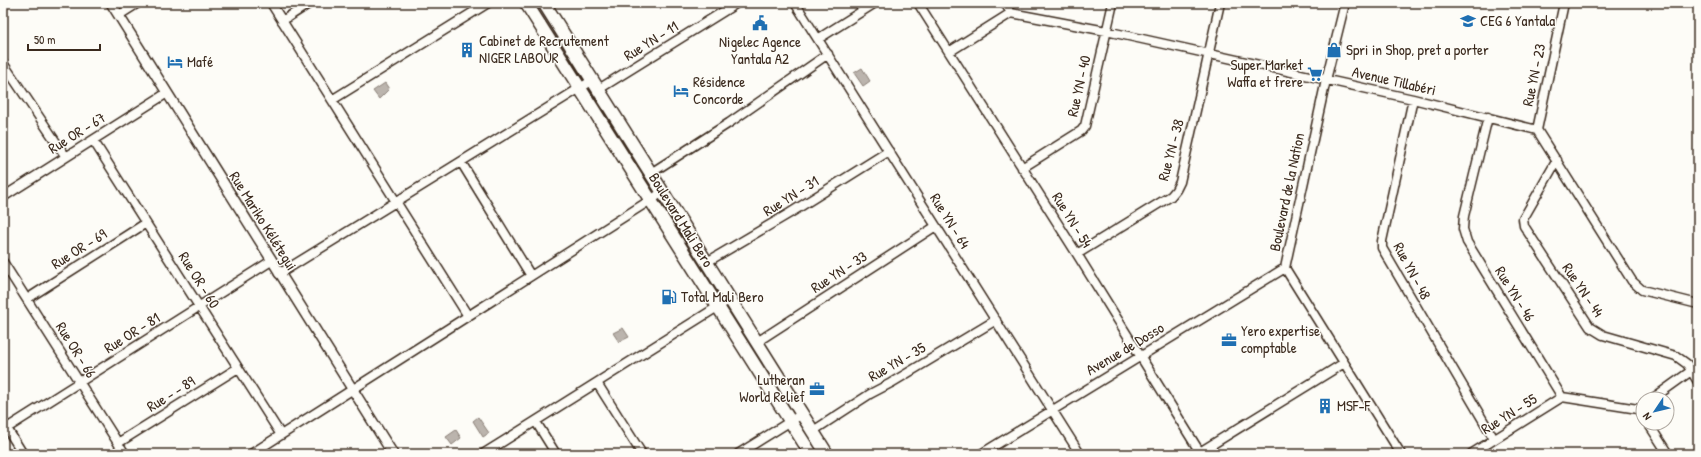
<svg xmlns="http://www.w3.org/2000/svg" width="1701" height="457" font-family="'Patrick Hand',sans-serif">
	<rect width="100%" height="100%" fill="#fdfcf7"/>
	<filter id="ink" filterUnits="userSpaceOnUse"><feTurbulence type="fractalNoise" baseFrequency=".025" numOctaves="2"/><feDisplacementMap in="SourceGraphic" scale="8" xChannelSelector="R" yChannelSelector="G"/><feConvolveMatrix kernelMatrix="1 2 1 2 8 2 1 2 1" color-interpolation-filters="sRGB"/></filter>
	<g filter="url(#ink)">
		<path fill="#bbb4ad" stroke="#887d74" d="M862 68 870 81 863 86 854 73Z
			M385 83 389 89 379 99 373 91Z
			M623 328 629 337 619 342 613 333Z
			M478 417 489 433 483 437 473 421Z
			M456 430 461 438 452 445 446 437Z"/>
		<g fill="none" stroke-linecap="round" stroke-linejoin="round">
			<g stroke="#3b2a1e" stroke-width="11">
				<path id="minor" d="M271 3 468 316
					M795 3 1080 454
					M918 3 1077 254 1201 454
					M1005 3 1011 13 1106 31 1413 99 1537 130 1632 281 1642 290 1698 304
					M1345 3 1326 80 1285 268 1401 454
					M119 15 138 3
					M282 21 310 3
					M818 39 875 3
					M949 52 1011 13
					M3 63 66 157
					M599 89 737 3
					M1413 99 1382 241V248L1494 439
					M332 100 488 3
					M1488 117 1464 216 1463 229 1467 242 1562 397 1638 409 1643 416
					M1537 130 1564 3
					M93 140 281 435
					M1557 160 1526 214 1523 219 1524 226 1590 327 1603 335 1676 356 1687 364 1698 382
					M461 162 531 276
					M1022 168 1081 131 1085 126 1113 3
					M651 173 729 123 828 54
					M3 197 167 93
					M1077 254 1171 196 1176 190 1180 182 1220 3
					M3 262 125 454
					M707 262 790 213 889 151
					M279 274 593 80
					M27 299 146 223
					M757 342 936 226
					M597 383 642 454
					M1652 399 1691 371
					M3 422 23 454
					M536 422 556 454
					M1648 423 1668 454
					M7 428 271 261
					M813 431 870 394 891 383 996 320
					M118 443 238 368
					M1200 452 1344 363
					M251 454 663 192
					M483 454 730 299
					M738 454 802 414
					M981 454 1285 268
					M1471 454 1562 397"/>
			</g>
			<g stroke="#3b2a1e" stroke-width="12">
				<path id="tertiary" d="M111 3 393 454"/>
			</g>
			<g stroke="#3b2a1e" stroke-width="15">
				<path id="primary" d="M526 3 811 454
					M544 3 827 454"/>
			</g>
			<use href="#minor" stroke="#fdfcf7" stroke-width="8"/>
			<use href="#tertiary" stroke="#fdfcf7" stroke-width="9"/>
			<use href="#primary" stroke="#fdfcf7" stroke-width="12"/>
		</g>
	</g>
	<defs>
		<g id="school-bare" transform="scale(1.2)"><path d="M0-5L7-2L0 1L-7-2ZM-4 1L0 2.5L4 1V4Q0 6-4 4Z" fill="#1f6fb2" stroke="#fdfcf7" stroke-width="2.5" paint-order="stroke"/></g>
		<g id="civic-bare" transform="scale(1.2)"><path d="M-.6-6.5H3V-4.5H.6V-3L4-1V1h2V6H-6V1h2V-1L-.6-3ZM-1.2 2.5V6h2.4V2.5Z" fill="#1f6fb2" stroke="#fdfcf7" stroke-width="2.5" paint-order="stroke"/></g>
		<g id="building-bare" transform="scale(1.2)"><path d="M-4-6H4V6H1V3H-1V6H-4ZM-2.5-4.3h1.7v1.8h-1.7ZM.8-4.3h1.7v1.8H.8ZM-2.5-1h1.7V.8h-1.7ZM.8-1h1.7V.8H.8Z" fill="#1f6fb2" stroke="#fdfcf7" stroke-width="2.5" paint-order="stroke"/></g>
		<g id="shop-bare" transform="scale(1.2)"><path d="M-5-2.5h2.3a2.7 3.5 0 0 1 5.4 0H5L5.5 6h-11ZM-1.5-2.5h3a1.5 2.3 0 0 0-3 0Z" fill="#1f6fb2" stroke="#fdfcf7" stroke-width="2.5" paint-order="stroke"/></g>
		<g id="hotel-bare" transform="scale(1.2)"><path d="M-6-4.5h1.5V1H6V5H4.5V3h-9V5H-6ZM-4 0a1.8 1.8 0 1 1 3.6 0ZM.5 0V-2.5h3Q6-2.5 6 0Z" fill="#1f6fb2" stroke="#fdfcf7" stroke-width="2.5" paint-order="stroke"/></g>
		<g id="supermarket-bare" transform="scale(1.2)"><path d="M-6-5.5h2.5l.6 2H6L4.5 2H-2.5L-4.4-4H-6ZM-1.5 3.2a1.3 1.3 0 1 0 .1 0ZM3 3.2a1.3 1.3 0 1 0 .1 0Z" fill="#1f6fb2" stroke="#fdfcf7" stroke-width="2.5" paint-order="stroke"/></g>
		<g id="fuel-bare" transform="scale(1.2)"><path d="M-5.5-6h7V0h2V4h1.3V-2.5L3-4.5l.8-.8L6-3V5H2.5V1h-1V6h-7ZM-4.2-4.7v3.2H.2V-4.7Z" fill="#1f6fb2" stroke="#fdfcf7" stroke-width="2.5" paint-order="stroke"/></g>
		<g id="office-bare" transform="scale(1.2)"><path d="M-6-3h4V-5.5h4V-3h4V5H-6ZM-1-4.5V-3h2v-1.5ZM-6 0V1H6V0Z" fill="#1f6fb2" stroke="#fdfcf7" stroke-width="2.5" paint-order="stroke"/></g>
	</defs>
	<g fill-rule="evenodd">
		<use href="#school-bare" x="1468" y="21"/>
		<use href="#civic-bare" x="760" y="23"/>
		<use href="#building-bare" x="467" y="50"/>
		<use href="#shop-bare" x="1334" y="50"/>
		<use href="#hotel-bare" x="175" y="62"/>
		<use href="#supermarket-bare" x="1315" y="74"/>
		<use href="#hotel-bare" x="681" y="91"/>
		<use href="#fuel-bare" x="669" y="297"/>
		<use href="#office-bare" x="1229" y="340"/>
		<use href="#office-bare" x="817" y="389"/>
		<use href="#building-bare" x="1325" y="406"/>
	</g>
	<g text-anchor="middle" stroke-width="3" stroke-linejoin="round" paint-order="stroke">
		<g font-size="15" fill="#3b2a1e" stroke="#fdfcf7" text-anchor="start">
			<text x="1480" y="26">CEG 6 Yantala</text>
			<text x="479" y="46">Cabinet de Recrutement<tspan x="479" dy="17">NIGER LABOUR</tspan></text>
			<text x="760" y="47" text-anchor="middle">Nigelec Agence<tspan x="760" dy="17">Yantala A2</tspan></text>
			<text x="1346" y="55">Spri in Shop, pret a porter</text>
			<text x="187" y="67">Mafé</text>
			<text x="1303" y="70" text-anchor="end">Super Market<tspan x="1303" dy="17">Waffa et frere</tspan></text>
			<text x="693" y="87">Résidence<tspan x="693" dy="17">Concorde</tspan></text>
			<text x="681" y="302">Total Mali Bero</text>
			<text x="1241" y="336">Yero expertise<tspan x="1241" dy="17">comptable</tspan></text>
			<text x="805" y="385" text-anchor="end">Lutheran<tspan x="805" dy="17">World Relief</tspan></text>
			<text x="1337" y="411">MSF-F</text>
		</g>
		<g font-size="15" fill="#3b2a1e" stroke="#fdfcf7">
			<text transform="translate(651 41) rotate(-32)" y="5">Rue YN - 11</text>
			<text transform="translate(1534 75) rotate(-78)" y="5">Rue YN - 23</text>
			<text transform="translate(1394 81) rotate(13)" y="5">Avenue Tillabéri</text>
			<text transform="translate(1079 86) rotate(-77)" y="5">Rue YN - 40</text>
			<text transform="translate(77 133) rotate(-32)" y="5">Rue OR - 67</text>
			<text transform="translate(1171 150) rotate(-75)" y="5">Rue YN - 38</text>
			<text transform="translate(1287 192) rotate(-78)" y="5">Boulevard de la Nation</text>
			<text transform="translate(791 196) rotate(-32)" y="5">Rue YN - 31</text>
			<text transform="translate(681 220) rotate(58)" y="5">Boulevard Mali Bero</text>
			<text transform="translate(1072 220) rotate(58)" y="5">Rue YN - 54</text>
			<text transform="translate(263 221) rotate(58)" y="5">Rue Mariko Kélétegui</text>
			<text transform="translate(950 221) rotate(58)" y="5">Rue YN - 64</text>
			<text transform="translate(79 249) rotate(-32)" y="5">Rue OR - 69</text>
			<text transform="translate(1412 271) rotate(62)" y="5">Rue YN - 48</text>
			<text transform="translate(839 272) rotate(-33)" y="5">Rue YN - 33</text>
			<text transform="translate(199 280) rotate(58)" y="5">Rue OR - 60</text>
			<text transform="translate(1583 290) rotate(56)" y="5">Rue YN - 44</text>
			<text transform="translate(1515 294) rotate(58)" y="5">Rue YN - 46</text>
			<text transform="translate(132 333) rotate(-32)" y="5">Rue OR - 81</text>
			<text transform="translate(1125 349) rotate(-31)" y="5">Avenue de Dosso</text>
			<text transform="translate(76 350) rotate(58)" y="5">Rue OR - 66</text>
			<text transform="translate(897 362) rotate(-30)" y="5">Rue YN - 35</text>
			<text transform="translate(171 394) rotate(-32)" y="5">Rue - - 89</text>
			<text transform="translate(1509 414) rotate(-32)" y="5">Rue YN - 55</text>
		</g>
	</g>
	<rect width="1701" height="457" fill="none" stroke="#fdfcf7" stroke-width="16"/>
	<rect x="8" y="8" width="1685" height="441" fill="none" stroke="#3b2a1e" stroke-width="1.5" filter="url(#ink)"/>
	<g transform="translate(1655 411) rotate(235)"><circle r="19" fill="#fdfcf7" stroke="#afa8a0"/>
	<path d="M0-3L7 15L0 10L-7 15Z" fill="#1f6fb2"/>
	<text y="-6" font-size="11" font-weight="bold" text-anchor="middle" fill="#3b2a1e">N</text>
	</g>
	<path d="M28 44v6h72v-6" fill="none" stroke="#3b2a1e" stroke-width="2"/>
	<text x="34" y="44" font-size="12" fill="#3b2a1e" stroke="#fdfcf7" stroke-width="3" paint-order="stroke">50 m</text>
</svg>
